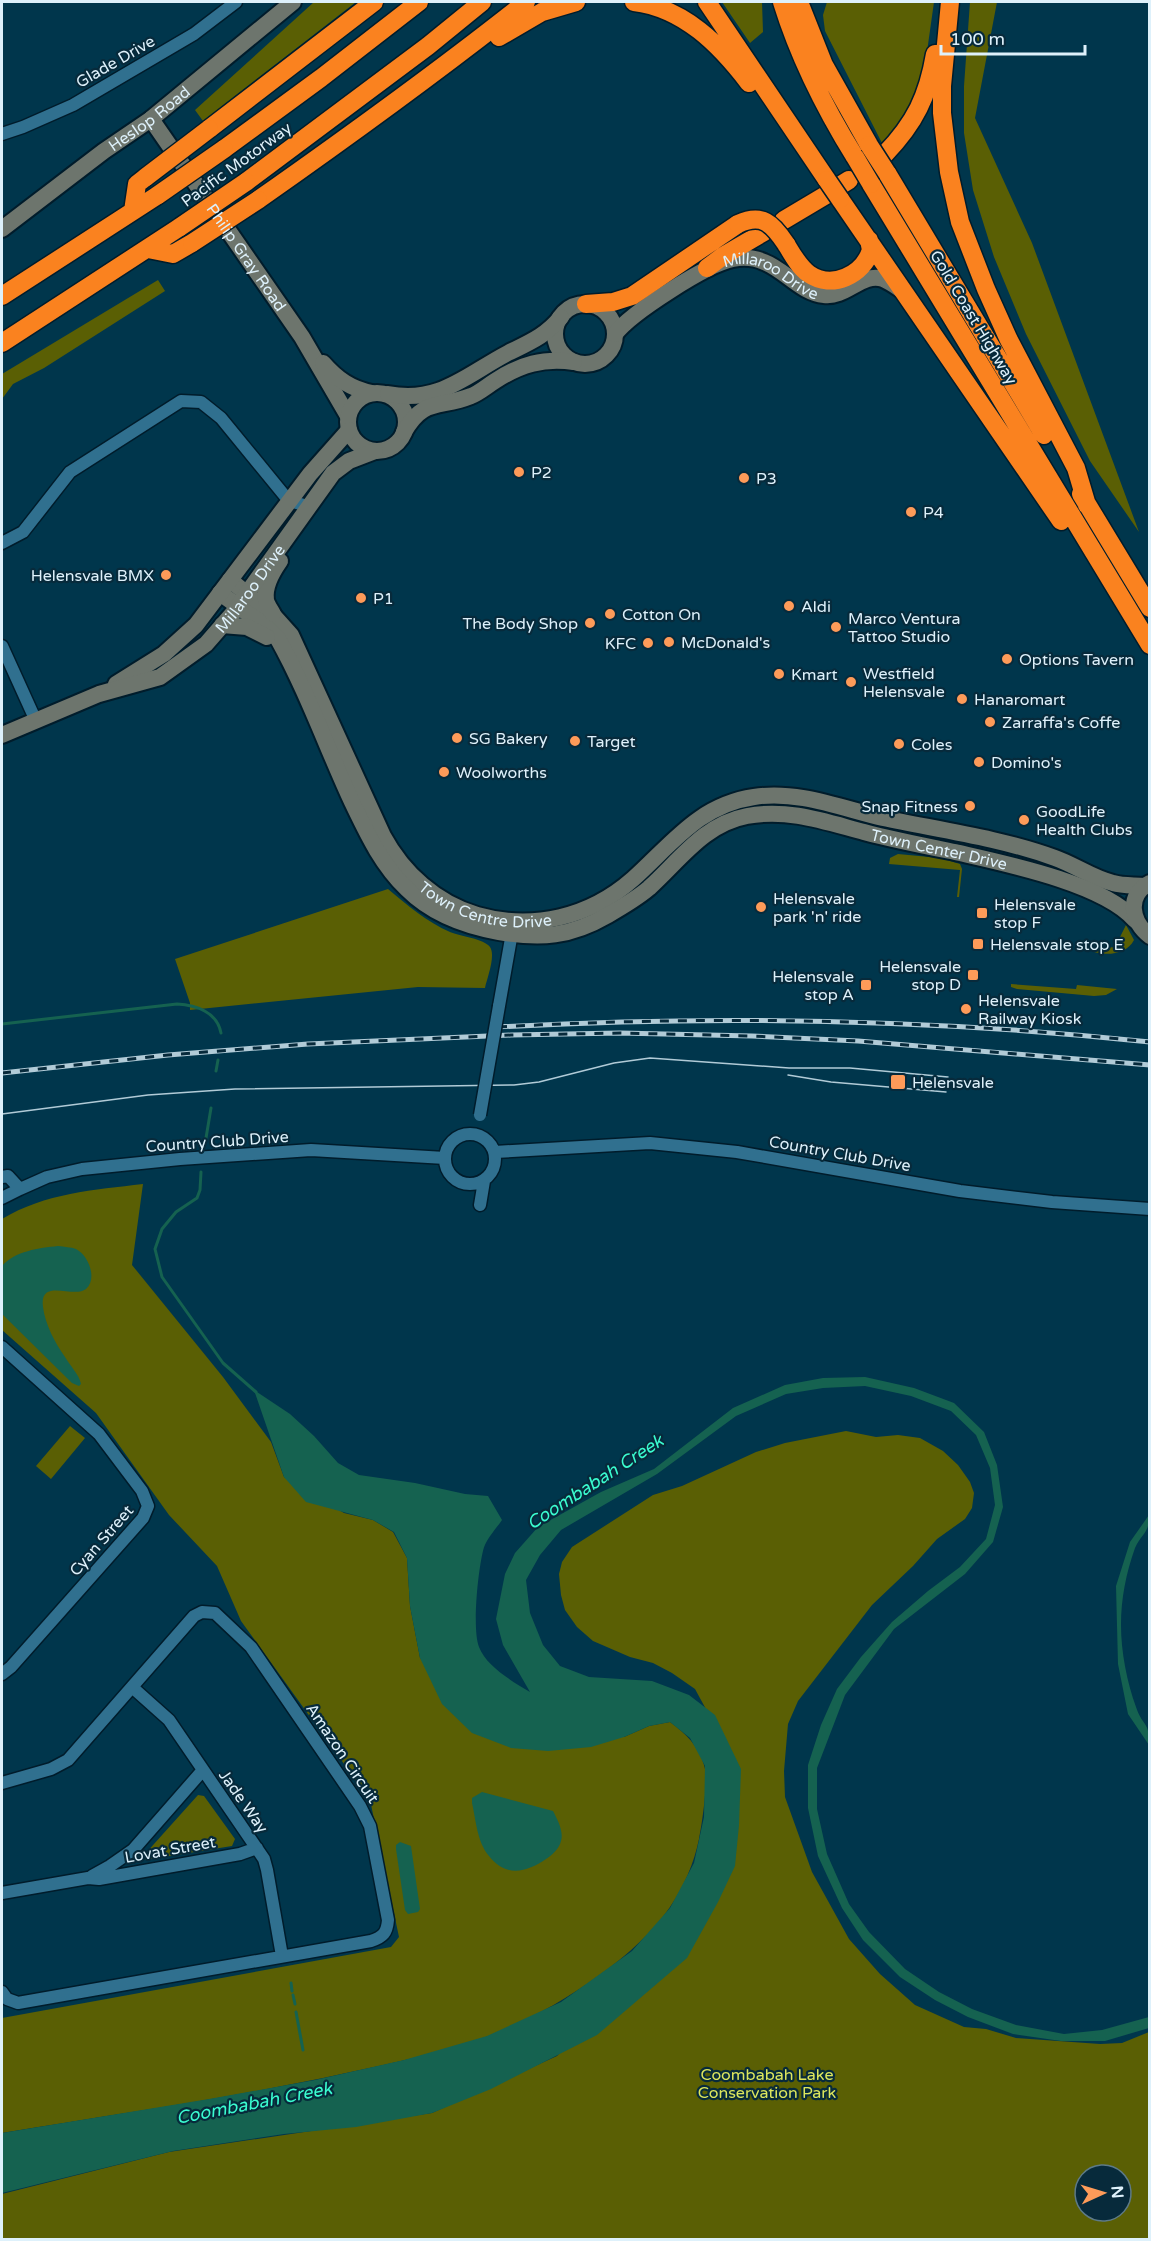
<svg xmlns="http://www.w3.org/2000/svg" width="1151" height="2241" font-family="'Varela Round',sans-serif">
	<rect width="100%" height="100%" fill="#00364c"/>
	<path fill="#5a5f04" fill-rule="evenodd" d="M314 2H356L203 121 195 110Z
		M722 2H762L763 32 750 43Z
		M827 2H934L925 66 918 95 884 147 825 31 823 15Z
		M970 2H997L975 118 1032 243 1139 532 1090 461 1026 334 994 257 973 190 964 133V86Z
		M158 280 165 291 44 368 13 384 2 399V374Z
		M898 854 940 858 960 864 962 869 959 897H957L960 870 889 864 890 858Z
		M388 889C407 905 427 922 450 932 460 936 484 939 490 947 496 956 487 978 485 988L418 987 190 1010V1003L175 959Z
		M1126 925 1134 940C1127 954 1108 956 1094 952L1096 948 1118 947 1120 937Z
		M1011 984 1076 989 1077 985 1117 989 1106 995 1094 996 1017 989 1011 987Z
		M143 1184 132 1265 223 1377 271 1442 284 1477 344 1513 373 1520 393 1532 407 1558 410 1606 420 1658 624 1737 649 1726 670 1722C685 1733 699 1746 704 1765 709 1779 702 1823 699 1839 694 1863 684 1887 670 1907 635 1960 545 2016 486 2037 440 2053 393 2063 346 2073 232 2098 117 2114 2 2133V2018L391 1947 399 1937 370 1800 241 1621 217 1566 169 1515 96 1413 2 1330V1219C45 1193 94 1190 143 1184Z
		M70 1426 85 1438 51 1479 36 1466Z
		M846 1431 876 1437 898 1435 920 1438 943 1451 958 1465 970 1482 974 1493 972 1508 965 1519 937 1539 913 1566 872 1605 798 1701 788 1724 784 1771 785 1797 812 1872 849 1939 880 1974 915 2005 964 2027 986 2029 1016 2038 1100 2044 1122 2043 1149 2032V2239L2 2240V2194L169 2152 432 2113 557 2056 704 1901 707 1711 695 1689 672 1673 653 1663 630 1657 593 1641 577 1627 565 1610 561 1595 559 1574 562 1562 572 1547 653 1495 682 1486 756 1452 785 1443ZM1085 2175H1121V2211H1085Z
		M198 1795 204 1796 235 1839 232 1846 145 1860V1854Z"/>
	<path fill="#156250" d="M58 1246C64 1247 71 1247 76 1249 88 1255 98 1278 86 1289 74 1299 39 1277 43 1307 45 1324 55 1343 65 1357 70 1366 79 1374 81 1384L79 1386 72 1383 2 1314V1266C15 1251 39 1248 58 1246Z
		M865 1377 914 1388 954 1403 984 1432 997 1465 1003 1507 993 1542 965 1574 894 1629 845 1695 817 1768V1809L827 1854 849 1904 869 1932 905 1969 939 1992 972 2009 1016 2025 1064 2034 1102 2030 1149 2017V2028L1105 2041H1061L1013 2034 968 2017 935 2000 900 1977 863 1940 842 1908 818 1856 808 1808V1765L821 1725 837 1689 861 1657 892 1622 928 1591 960 1567 986 1539 995 1505 990 1468 976 1435 951 1411 911 1396 865 1386 823 1388 786 1394 736 1416 657 1474 561 1530 540 1555 526 1580 530 1613 543 1645 560 1666 589 1677 652 1681 689 1695 715 1715 741 1769 739 1825 735 1866 718 1902 687 1958 597 2035 491 2089 432 2113 356 2127 284 2134 173 2151 2 2193V2133L209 2099 315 2080 404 2060 487 2036 561 2002 632 1951 670 1908 694 1863 704 1817 705 1766 690 1738 670 1722 649 1726 624 1737 591 1747 548 1751 511 1748 472 1733 442 1704 420 1658 410 1606 407 1558 394 1532 373 1520 306 1502 284 1477 254 1390 290 1414 314 1436 338 1463 359 1475 415 1483 465 1494 488 1496 502 1520C496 1529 485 1540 483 1551 478 1571 472 1629 479 1647 486 1666 513 1682 530 1692L503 1645 496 1619 505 1574 515 1553 538 1527 601 1492 654 1469 733 1408 785 1385 823 1378Z
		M1149 1515C1150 1533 1141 1534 1135 1548 1126 1573 1121 1599 1121 1625 1121 1652 1127 1682 1136 1707 1142 1726 1150 1721 1149 1745L1128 1714 1118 1664 1116 1586 1130 1542Z
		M482 1792 553 1811C557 1819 564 1831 561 1841 559 1849 552 1855 546 1859 527 1872 506 1878 489 1856 477 1842 476 1820 472 1803V1798Z
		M400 1842 411 1846 420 1909 418 1912 408 1914 405 1910 396 1849V1845Z"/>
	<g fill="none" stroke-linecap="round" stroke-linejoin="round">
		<path stroke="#156250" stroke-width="3" d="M2 1024 177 1004C196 1005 217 1012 221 1033
			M216 1071 218 1060
			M206 1138 211 1108
			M201 1172 200 1190 197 1198 176 1212 162 1229 155 1249 162 1277 223 1363 256 1392
			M291 1983 292 1991
			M293 1995 295 2004
			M296 2012 303 2050"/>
		<g stroke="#001c2b" stroke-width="15">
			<path id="street" d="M2 134 23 127 73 105 194 34 236 2
				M2 543 23 532 70 472 181 401 201 402 221 418 289 501 308 506
				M2 646 36 721
				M499 1006 513 927
				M445 1159a25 25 0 1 1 50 0a25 25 0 1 1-50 0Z
				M495 1152 650 1143 737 1152 960 1191 1052 1202 1150 1209
				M2 1177 8 1176 20 1189 47 1177 82 1169 180 1159 311 1150 445 1158
				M2 1198 20 1189
				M480 1205 484 1181
				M2 1347 99 1434 142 1491 148 1506 143 1518 11 1667 2 1674
				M132 1687 169 1720 264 1859 267 1870 282 1956
				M2 1783 51 1769 68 1760 194 1616 202 1612 215 1613 251 1647 360 1806 370 1826 388 1920C387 1933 383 1937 371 1941L18 2003 7 1999 2 1992
				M92 1876 110 1866 133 1850 203 1770
				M2 1893 88 1878 99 1879 240 1854 257 1848"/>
		</g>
		<g stroke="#001c2b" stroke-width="20">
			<g id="secondary">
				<path id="s1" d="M151 119 302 337 348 416"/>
				<path id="s2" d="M2 229 104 151 151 119 293 2"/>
				<circle cx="585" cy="334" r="30"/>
				<path id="s3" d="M615 334C631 313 707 264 733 259 743 257 755 258 764 262 785 270 801 293 824 295 846 298 862 272 883 279 890 282 897 287 903 291"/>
				<path d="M323 363C337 379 351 389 372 393"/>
				<circle cx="377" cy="422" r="29"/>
				<path d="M388 394C439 404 466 375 508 353 528 343 546 336 561 317"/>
				<path d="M404 432C424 397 439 409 471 396 479 393 487 386 495 381 521 364 543 358 574 362"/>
				<path id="s4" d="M230 580 274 616 291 635 383 836C403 873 436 903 477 915 533 931 590 917 633 879 672 844 699 805 754 797 797 790 841 808 883 818 940 830 1000 838 1055 858 1075 865 1092 878 1113 883 1123 886 1134 885 1144 886"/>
				<path id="s5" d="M220 593 265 626 278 639C307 691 327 748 352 802 367 833 381 864 407 889 431 913 465 926 499 932 541 939 570 937 608 915 622 907 636 899 649 888 680 860 704 824 747 816 788 808 826 822 864 832 894 840 925 846 955 852 1003 863 1103 883 1135 920"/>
				<path d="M273 614C271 610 267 605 266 600 264 587 273 571 280 561"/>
				<path d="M222 625 247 627 267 637"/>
				<path d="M116 684 164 654 196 625 310 474 349 430"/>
				<path id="s6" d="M2 735 99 694 160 677 206 644 233 613 333 473 349 461 375 451"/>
				<path d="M1150 883C1126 895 1131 922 1150 936"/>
			</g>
		</g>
		<g stroke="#001c2b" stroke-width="21">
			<path id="highway" d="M634 2C684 8 720 45 749 83
				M707 2 827 180
				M782 2C799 57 824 107 855 157
				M799 2 824 65 869 145
				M950 2 942 86V113L949 172 960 222 986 289 1008 338 1076 468 1087 505
				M499 37 542 12 576 2
				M209 129 374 2
				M224 149 321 78 419 2
				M885 154C915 123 928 96 935 54
				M887 173 1044 435
				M246 182 428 46 482 2
				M871 184 1150 645
				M841 185 849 180
				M840 199 1061 521
				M258 200C349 136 439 71 526 2
				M133 211 137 184 146 177
				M784 220 826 195
				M786 244C792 254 799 267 809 274 832 290 863 275 871 250L869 240
				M148 249 173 254 192 243
				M707 268 723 256 764 232
				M2 296 158 195
				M586 304 613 302 632 296 738 224
				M2 343 180 227
				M1081 494 1150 608"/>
		</g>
		<use href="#street" stroke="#30708f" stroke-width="12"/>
		<use href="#secondary" stroke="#6d756d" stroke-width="16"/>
		<use href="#highway" stroke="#fa821f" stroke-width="18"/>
		<path stroke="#b1cbd7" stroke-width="1.5" d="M788 1075 831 1082 946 1092
			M2 1114 148 1095 235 1089 514 1085 539 1082 614 1063 650 1058 789 1068H850L948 1077"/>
		<g stroke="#b1cbd7" stroke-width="5">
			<path id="rail" d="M498 1027C715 1015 933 1019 1150 1042
				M2 1073 168 1055 308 1044 511 1035 620 1033 752 1036 858 1041 1150 1065"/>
		</g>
		<use href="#rail" stroke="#072a3b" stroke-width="3" stroke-dasharray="9" stroke-linecap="butt"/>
		<g stroke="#001c2b" stroke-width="15" stroke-linecap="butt">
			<path id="street-bridge" d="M480 1115 499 1006"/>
		</g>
		<g stroke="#001c2b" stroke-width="21" stroke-linecap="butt">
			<path id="highway-bridge" d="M869 145 887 173
				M855 157 871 184
				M146 177 209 129
				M827 180 840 199
				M158 195 224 149
				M738 224C762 213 772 223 786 244
				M180 227 246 182
				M192 243 258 200"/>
		</g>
		<use href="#street-bridge" stroke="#30708f" stroke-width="12"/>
		<use href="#highway-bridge" stroke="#fa821f" stroke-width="18"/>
	</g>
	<g fill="#fe9b59" stroke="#072a3b" stroke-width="2">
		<circle cx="519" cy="472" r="6"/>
		<circle cx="744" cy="478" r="6"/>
		<circle cx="911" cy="512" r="6"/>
		<circle cx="166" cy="575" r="6"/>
		<circle cx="361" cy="598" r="6"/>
		<circle cx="789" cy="606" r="6"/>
		<circle cx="610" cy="614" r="6"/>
		<circle cx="590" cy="623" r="6"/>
		<circle cx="836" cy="627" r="6"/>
		<circle cx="669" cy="642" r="6"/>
		<circle cx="648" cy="643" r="6"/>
		<circle cx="1007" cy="659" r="6"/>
		<circle cx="779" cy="674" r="6"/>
		<circle cx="851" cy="682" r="6"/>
		<circle cx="962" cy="699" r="6"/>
		<circle cx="990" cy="722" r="6"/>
		<circle cx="457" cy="738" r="6"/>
		<circle cx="575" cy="741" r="6"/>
		<circle cx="899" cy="744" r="6"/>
		<circle cx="979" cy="762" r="6"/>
		<circle cx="444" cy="772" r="6"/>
		<circle cx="970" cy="806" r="6"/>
		<circle cx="1024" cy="820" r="6"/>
		<circle cx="761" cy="907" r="6"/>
		<rect x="976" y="907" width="12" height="12" rx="3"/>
		<rect x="972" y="938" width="12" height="12" rx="3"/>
		<rect x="967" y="969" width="12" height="12" rx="3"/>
		<rect x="860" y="979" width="12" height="12" rx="3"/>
		<circle cx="966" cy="1009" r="6"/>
		<rect x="890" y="1074" width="16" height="16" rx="3"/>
	</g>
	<g text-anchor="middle" stroke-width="4.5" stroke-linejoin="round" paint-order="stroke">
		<g font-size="16" fill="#def1fb" stroke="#072a3b">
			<text transform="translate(115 61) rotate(-30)" y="6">Glade Drive</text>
			<text dy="6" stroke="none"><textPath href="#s2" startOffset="184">Heslop Road</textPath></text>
			<text transform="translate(236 164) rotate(-36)" y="6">Pacific Motorway</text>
			<text dy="6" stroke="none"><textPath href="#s1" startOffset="168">Philip Gray Road</textPath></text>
			<text dy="6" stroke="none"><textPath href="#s3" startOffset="183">Millaroo Drive</textPath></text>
			<text transform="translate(974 317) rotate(59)" y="6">Gold Coast Highway</text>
			<text dy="6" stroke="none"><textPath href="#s6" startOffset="296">Millaroo Drive</textPath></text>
			<text dy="6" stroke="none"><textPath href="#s5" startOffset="942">Town Center Drive</textPath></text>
			<text dy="6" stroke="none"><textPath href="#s4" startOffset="435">Town Centre Drive</textPath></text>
			<text transform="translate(217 1141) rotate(-4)" y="6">Country Club Drive</text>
			<text transform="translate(840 1153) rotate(10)" y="6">Country Club Drive</text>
			<text transform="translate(101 1540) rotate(-49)" y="6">Cyan Street</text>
			<text transform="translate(343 1753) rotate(56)" y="6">Amazon Circuit</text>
			<text transform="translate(244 1801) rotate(55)" y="6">Jade Way</text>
			<text transform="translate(170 1849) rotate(-10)" y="6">Lovat Street</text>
		</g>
		<g font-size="16" fill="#def1fb" stroke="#072a3b" text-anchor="start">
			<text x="531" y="478">P2</text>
			<text x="756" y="484">P3</text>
			<text x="923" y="518">P4</text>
			<text x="154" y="581" text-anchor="end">Helensvale BMX</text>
			<text x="373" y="604">P1</text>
			<text x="801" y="612">Aldi</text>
			<text x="622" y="620">Cotton On</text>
			<text x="848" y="624">Marco Ventura<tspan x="848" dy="18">Tattoo Studio</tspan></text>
			<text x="578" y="629" text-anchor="end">The Body Shop</text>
			<text x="681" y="648">McDonald's</text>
			<text x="636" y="649" text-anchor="end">KFC</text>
			<text x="1019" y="665">Options Tavern</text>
			<text x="863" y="679">Westfield<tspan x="863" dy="18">Helensvale</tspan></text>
			<text x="791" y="680">Kmart</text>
			<text x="974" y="705">Hanaromart</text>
			<text x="1002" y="728">Zarraffa's Coffe</text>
			<text x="469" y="744">SG Bakery</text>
			<text x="587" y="747">Target</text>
			<text x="911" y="750">Coles</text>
			<text x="991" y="768">Domino's</text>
			<text x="456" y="778">Woolworths</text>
			<text x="958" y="812" text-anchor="end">Snap Fitness</text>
			<text x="1036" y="817">GoodLife<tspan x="1036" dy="18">Health Clubs</tspan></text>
			<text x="773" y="904">Helensvale<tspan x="773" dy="18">park 'n' ride</tspan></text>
			<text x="994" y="910">Helensvale<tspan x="994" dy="18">stop F</tspan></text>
			<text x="990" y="950">Helensvale stop E</text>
			<text x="961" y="972" text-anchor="end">Helensvale<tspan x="961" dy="18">stop D</tspan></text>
			<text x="854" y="982" text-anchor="end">Helensvale<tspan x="854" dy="18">stop A</tspan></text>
			<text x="978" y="1006">Helensvale<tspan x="978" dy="18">Railway Kiosk</tspan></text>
			<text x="912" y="1088">Helensvale</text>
		</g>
		<g font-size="16" fill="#dde75d" stroke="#072a3b">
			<text x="767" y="2080">Coombabah Lake<tspan x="767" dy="18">Conservation Park</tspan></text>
		</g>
		<g font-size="18" font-style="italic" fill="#3afcd0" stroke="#072a3b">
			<text transform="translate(595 1482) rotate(-33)" y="6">Coombabah Creek</text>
			<text transform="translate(254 2103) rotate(-11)" y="6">Coombabah Creek</text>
		</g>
	</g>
	<rect width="1151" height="2241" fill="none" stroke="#def1fb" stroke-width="6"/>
	<g transform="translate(1103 2193) rotate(86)"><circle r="28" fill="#072a3b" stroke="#5d7a88" stroke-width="1.5"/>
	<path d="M0-4.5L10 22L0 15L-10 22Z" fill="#fe9b59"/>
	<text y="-9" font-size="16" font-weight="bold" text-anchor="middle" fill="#def1fb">N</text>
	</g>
	<path d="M941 45v9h144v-9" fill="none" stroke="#def1fb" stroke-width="3"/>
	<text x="950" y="45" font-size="18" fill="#def1fb" stroke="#072a3b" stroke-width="4.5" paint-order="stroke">100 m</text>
</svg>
